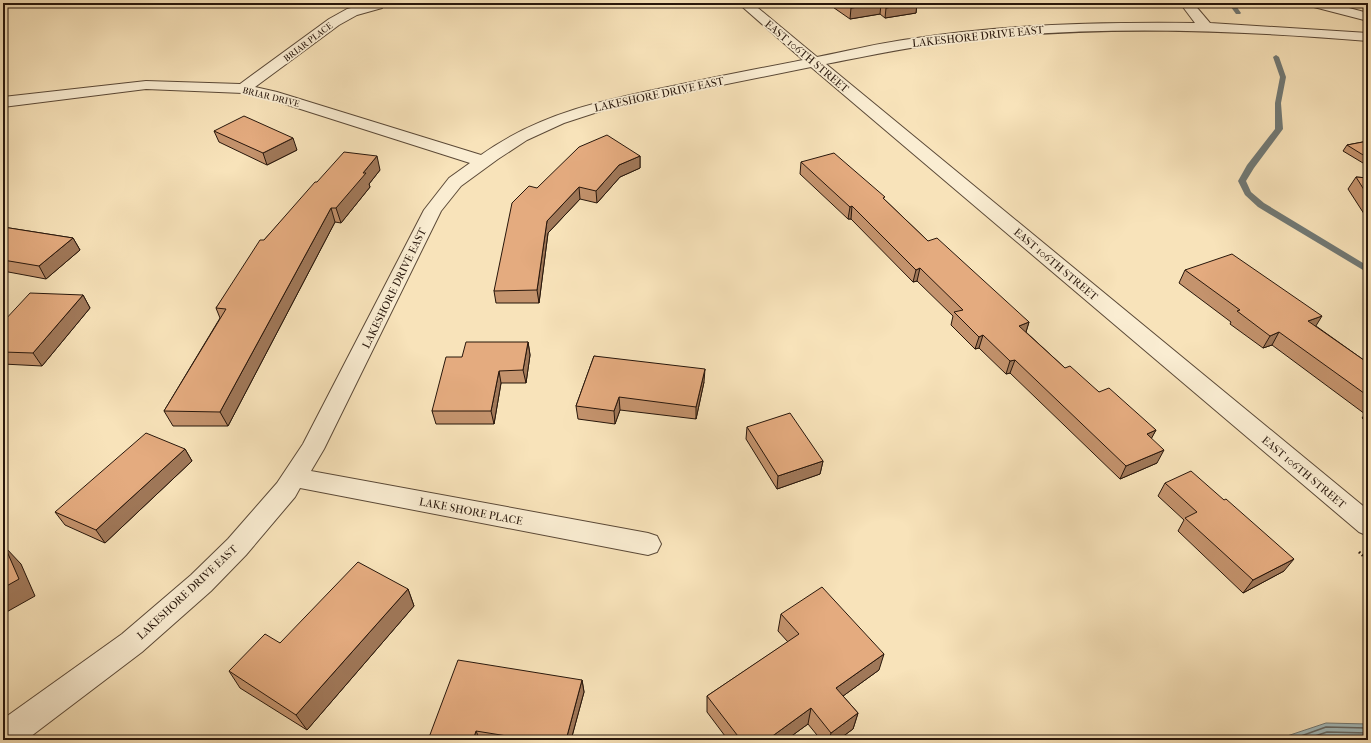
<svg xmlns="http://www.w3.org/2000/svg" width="1371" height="743" font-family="'IM FELL French Canon',serif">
	<rect width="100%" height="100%" fill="#f8e3ba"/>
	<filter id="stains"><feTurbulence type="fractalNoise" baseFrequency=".005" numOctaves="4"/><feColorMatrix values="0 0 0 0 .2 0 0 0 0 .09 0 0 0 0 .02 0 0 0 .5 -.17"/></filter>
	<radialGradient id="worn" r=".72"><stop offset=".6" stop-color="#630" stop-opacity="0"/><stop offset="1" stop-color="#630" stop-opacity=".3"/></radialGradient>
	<path fill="#a3bbbc" stroke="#717975" d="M1326 723 1368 724V740H1286L1287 736Z"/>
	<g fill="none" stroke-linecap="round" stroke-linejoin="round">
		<path stroke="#656864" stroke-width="1.5" d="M1290 740 1326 727 1368 728
			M1303 740 1327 732 1368 733
			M1323 740 1328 738 1368 739"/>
		<path fill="#717975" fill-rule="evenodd" d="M1228 3H1234L1241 13 1240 14H1236Z
			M1276 55 1279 57 1286 77 1281 103 1283 129 1254 168 1246 181 1251 192 1264 203 1368 266V273L1258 207 1245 195 1238 181 1247 165 1275 129V103L1280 77 1273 57Z"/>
		<g stroke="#5b4937" stroke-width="2">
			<path id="minor" d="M370 3H382L383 5 382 8 357 15 339 25 255 87 277 92 481 155C541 112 608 99 678 85 720 76 762 68 803 60L738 3H752L817 57C848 51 879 43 910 39 1005 24 1100 22 1195 23L1180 3H1193L1210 23 1368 33V41C1234 30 1100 25 966 40 919 45 872 55 826 64L1368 510V536L1359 532 811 67 613 107 564 123 527 140 498 159 461 186 441 211 324 449 311 471 648 533 657 536 661 544 657 552 648 555 300 488 295 497 246 555 211 591 142 652 26 740H3V719L122 634 191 575 228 539 277 483 303 444 424 210 449 178 470 163 269 99 243 93 146 89 3 107V97L146 81 240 84 329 19 347 9Z
				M1309 3H1330L1368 13V21L1310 6Z"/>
		</g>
		<path stroke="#27160b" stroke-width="3" stroke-dasharray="1.5 2.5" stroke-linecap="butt" d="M1359 552 1368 560"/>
		<use href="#minor" fill="#faedd2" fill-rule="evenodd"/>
	</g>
	<path fill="#c4936d" stroke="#27160b" d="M827 3H917L916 13 885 18 880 14 850 19Z
		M214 131 297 150 267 165 219 142Z
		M1368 141V166L1343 151 1347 145Z
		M640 156V168L620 177 597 203 580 199 548 233 539 303H496L494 291 537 188Z
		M801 162 884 199 928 241 1029 322 1026 332 1065 368 1099 392 1156 430 1151 438 1157 463 1120 479 1010 373 1006 374 979 348 975 349 951 325 953 316 917 281 913 282 851 219H848L800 174Z
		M380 170 369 184 370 187 341 223 335 222 228 426H173L164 411 220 318 216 308 264 240 317 182Z
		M1356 177 1368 178V220L1348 189Z
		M3 227 73 238 80 250 46 279 3 271Z
		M1185 270 1316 326 1368 363V423L1362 418 1365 414 1272 345 1263 348 1230 324 1231 322 1179 283Z
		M83 295 90 308 42 366 3 364V322Z
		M528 342 530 355 526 383H501L494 424H436L432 411 462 357Z
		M594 356 704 382 696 419 620 410 615 424 578 419 576 406Z
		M747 427 823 461 820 474 777 489 746 439Z
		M185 449 192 461 105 543 65 525 55 512Z
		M1165 483 1284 571 1243 593 1178 531 1184 520 1158 496Z
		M408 589 414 606 307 730 240 688 229 671 280 643Z
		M781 614 879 670 843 696 858 713 853 729 838 740H821L808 724 786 740H728L707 712V696L788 642 778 631Z
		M582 680 584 692 571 740H428Z"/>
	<path fill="#a07859" stroke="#27160b" d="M915 3H917L916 13 885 18 886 8Z
		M881 4 880 14 850 19 851 8Z
		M293 138 297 150 267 165 263 153Z
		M377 156 380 170 369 184 370 187 341 223 336 208 363 173Z
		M640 156V168L620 177 597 203 596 191 619 165Z
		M579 187 580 199 548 233 539 303 537 290 547 221Z
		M852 206 851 219H848L850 207Z
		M331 208 335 222 228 426 220 412Z
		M73 238 80 250 46 279 39 266Z
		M920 268 917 281 913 282 916 270Z
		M83 295 90 308 42 366 33 353Z
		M1322 316 1314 329 1308 321Z
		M1029 322 1025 335 1019 326Z
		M1279 332 1272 345 1263 348 1270 336Z
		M983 335 979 348 975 349 979 337Z
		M528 342 530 355 526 383 523 370Z
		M1015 360 1010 373 1006 374 1010 361Z
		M705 369 704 382 696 419V407Z
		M499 371 501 383 494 424 491 411Z
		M619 397 620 410 615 424 614 411Z
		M1156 430 1149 443 1147 434Z
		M185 449 192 461 105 543 96 530Z
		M1164 450 1157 463 1120 479 1126 466Z
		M823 461 820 474 777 489 778 476Z
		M5 547 21 564 35 596 3 614V588Z
		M1294 559 1284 571 1243 593 1253 580Z
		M408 589 414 606 307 730 296 715Z
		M884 654 879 670 832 704 836 688Z
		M582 680 584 692 571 740H566Z
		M811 708 808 724 786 740H767Z
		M858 713 853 729 838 740H829L831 733Z
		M476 731 480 740H473Z"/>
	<path fill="#e4ab7f" stroke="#27160b" d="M843 3H915L886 8 881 4 851 8Z
		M244 116 293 138 263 153 214 131Z
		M607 135 640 156 619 165 596 191 579 187 547 221 537 290 494 291 512 203 529 186 537 188 579 147Z
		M1368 141V158L1347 145Z
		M344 152 377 156 363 173H366L336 208H331L220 412 164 411 226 309 216 308 260 240H264L315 182H317Z
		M834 153 885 197 883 198 928 241 937 238 1029 322 1019 326 1065 368 1070 366 1099 392 1109 388 1156 430 1147 434 1164 450 1126 466 1015 360 1010 361 983 335 979 337 954 312 963 310 920 268 916 270 852 206 850 207 801 162Z
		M1356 177 1368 178V196Z
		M3 227 73 238 39 266 3 260Z
		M1232 254 1322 316 1308 321 1368 363V396L1279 332 1270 336 1237 311 1240 310 1185 270Z
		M30 293 83 295 33 353 3 352V322Z
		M466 342H528L523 370 499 371 491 411H432L446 357H462Z
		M594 356 705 369 696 407 619 397 614 411 576 406Z
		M790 413 823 461 778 476 747 427Z
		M146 433 185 449 96 530 55 512Z
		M1191 471 1224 500 1226 499 1294 559 1253 580 1185 518 1197 512 1165 483Z
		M5 547 19 579 3 588V548Z
		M358 562 408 589 296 715 229 671 265 634 280 643Z
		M822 587 884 654 836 688 858 713 831 733 811 708 767 740H741L707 696 799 634 781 614Z
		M458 660 582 680 566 740H532L476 731 473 740H428Z"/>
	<g text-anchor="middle" stroke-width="3.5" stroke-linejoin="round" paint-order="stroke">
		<g font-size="9" fill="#27160b" stroke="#faedd2">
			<text transform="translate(308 42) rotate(-37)" y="3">BRIAR PLACE</text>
			<text transform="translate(271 97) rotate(14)" y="3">BRIAR DRIVE</text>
		</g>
		<g font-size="11" fill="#27160b" stroke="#faedd2">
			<text transform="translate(978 36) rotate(-6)" y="4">LAKESHORE DRIVE EAST</text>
			<text transform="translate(807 56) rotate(40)" y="4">EAST 106TH STREET</text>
			<text transform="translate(659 94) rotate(-12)" y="4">LAKESHORE DRIVE EAST</text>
			<text transform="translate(1056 264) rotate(40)" y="4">EAST 106TH STREET</text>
			<text transform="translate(394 288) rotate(-64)" y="4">LAKESHORE DRIVE EAST</text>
			<text transform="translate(1304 472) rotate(40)" y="4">EAST 106TH STREET</text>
			<text transform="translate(471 511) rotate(11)" y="4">LAKE SHORE PLACE</text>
			<text transform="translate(187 592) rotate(-43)" y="4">LAKESHORE DRIVE EAST</text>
		</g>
	</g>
	<rect width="1371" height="743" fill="none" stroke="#f8e3ba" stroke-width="16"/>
	<rect x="4" y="4" width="1363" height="735" fill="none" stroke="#27160b" stroke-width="2"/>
	<rect x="8" y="8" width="1355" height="727" fill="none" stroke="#27160b"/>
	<rect width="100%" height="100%" filter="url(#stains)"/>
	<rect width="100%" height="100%" fill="url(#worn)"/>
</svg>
